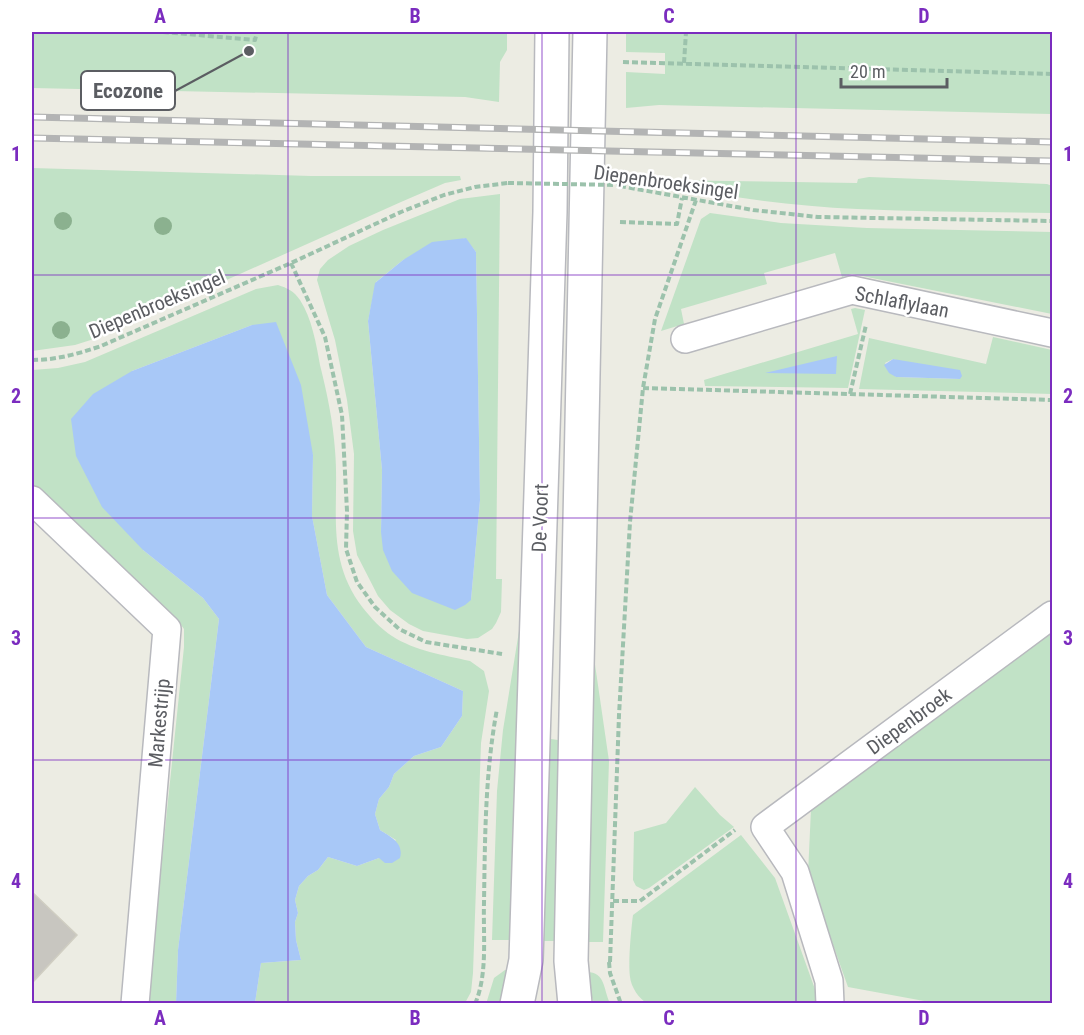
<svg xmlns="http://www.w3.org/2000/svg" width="1084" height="1035" font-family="'Roboto Condensed',sans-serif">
	<rect width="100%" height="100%" fill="#ecece3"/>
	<path fill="#c1e2c6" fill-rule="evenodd" d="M32 32H507V50L500 62 499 102 465 97 32 88Z
		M626 32H1052V114L659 105 626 108V72L665 74V53L626 52Z
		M32 168 311 176H460L461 180 445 183 401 202 97 338 75 345 32 351Z
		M869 177 1047 184 1052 186V213C987 212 922 212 857 209 790 206 724 197 658 183V180L857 183 858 179Z
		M500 194 496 579H502L501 612 496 623 492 629 478 638 467 639 423 631 409 624 390 610 378 596 357 555 353 531 354 454 347 400 335 340 317 280 320 269 328 260 349 246 383 230 460 199ZM465 238 476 252 480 500 471 600 381 532 382 470 368 321 376 282 403 260Z
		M710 213 781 223 867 228 1052 232V314L852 274 842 277 835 253 764 273 767 284 681 309 684 324 661 331 701 219Z
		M278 285C287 288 294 291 300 300 312 319 316 343 320 365 327 393 333 421 335 450 340 507 324 557 363 608 371 618 381 629 392 636 415 651 444 655 470 661L484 671 489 691 481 743 473 973 471 992 465 1003H255L261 963 301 960 296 940 295 922 298 913 295 900 299 886 308 876 318 870 328 857 357 866 379 858 396 840 380 830 375 814 379 799 389 787 394 774 414 756 441 747 462 716 463 691 366 647 327 595 312 516 313 455 252 325 132 371 143 550 203 598 219 619 178 950 176 1003H147L184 647V629L176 618 32 484V370L58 368 85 362 256 289Z
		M855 308 865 310 848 388 705 386 704 380 858 334 851 309Z
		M993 337 1052 350V394L859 389 869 338 986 364ZM893 359 960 379 896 377 885 363Z
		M521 580H524L516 940H492L497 791 503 730 520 625Z
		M590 630 609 761 603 942H583Z
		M1052 630V1003H935L848 987 808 874 811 809Z
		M551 739 558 740V748L561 756 562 941H537L546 757 550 748Z
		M695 787 720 815 734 827 649 888 644 890 636 886 633 880 634 832 666 823Z
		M741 835 775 878 816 992 815 1003 648 1004C639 999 631 987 630 977 628 963 631 930 633 915Z
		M505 970 515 971 504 1003 486 1004 494 978Z
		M585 972C606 971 603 989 610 1003H594L586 982Z"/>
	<path fill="#a8c8f7" d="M466 238 476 252 480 500 471 600 465 605 455 610 412 593 392 571 383 550 381 532 382 470 368 321 375 283 403 260 432 242Z
		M276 322 301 385 313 455 312 516 327 595 366 647 463 691 462 716 441 747 414 756 394 774 389 787 379 799 375 814 380 830C391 837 404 843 400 858L392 863H385L379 858 357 866 328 857 318 870 308 876 299 886 295 900 298 913 295 922 296 940 301 960 261 963 255 1003H176L178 950 219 619 203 598 143 550 102 507 76 456 71 419 93 394 132 371 252 325Z
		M837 356 836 374 765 373Z
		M893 359 960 370 962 376 960 379 896 377 889 373 884 365Z"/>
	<path fill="#c8c6c0" stroke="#d0cec2" stroke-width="1.5" d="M32 892 77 935 32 983Z"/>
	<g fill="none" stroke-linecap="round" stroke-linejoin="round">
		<g stroke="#b8b9be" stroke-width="30">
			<path id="minor" d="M685 339 852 290 1052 333
				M32 500 167 629 135 1004
				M830 1004 829 981 795 872 765 827 1052 615"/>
		</g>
		<g stroke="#b8b9be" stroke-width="36">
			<path id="tertiary" d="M517 1004 526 960 550 212 552 32
				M575 1004 571 961 590 32"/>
		</g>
		<path stroke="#9cc2ac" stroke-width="4" stroke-dasharray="6 3" stroke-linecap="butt" d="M163 32 255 40 257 32
			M623 62 1052 74
			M684 63 686 32
			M620 186 753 210 818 217 1052 221
			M620 222 677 224 682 198
			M291 263 325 337 342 415 347 511 346 549 357 582 375 607 399 629 426 642 502 654
			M32 360C56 360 78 354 101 346L291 263 401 212 444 195 475 187 508 183
			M643 388 1052 400
			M850 394 866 325
			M613 901H640L735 830
			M609 962 610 973 621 1004
			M610 962 619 715 630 522 643 388 655 319 696 200
			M475 1004C488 974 483 935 484 903 485 838 485 773 497 709"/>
		<use href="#minor" stroke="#fff" stroke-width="27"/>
		<use href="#tertiary" stroke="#fff" stroke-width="33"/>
		<g stroke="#b3b4b4" stroke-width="7">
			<path id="rail" d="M32 117 1052 142
				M32 138 1052 161"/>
		</g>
		<use href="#rail" stroke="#fff" stroke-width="4.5" stroke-dasharray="14" stroke-linecap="butt"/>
		<path stroke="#9cc2ac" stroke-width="4" stroke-dasharray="6 3" stroke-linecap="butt" d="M508 183 617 185"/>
	</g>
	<g fill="#8bb18f">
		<circle cx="63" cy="221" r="9"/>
		<circle cx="163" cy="226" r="9"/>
		<circle cx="61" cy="330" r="9"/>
	</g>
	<path fill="none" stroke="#7b2cbf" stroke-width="1.5" stroke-opacity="0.55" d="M288 32V1004M542 32V1004M796 32V1004M32 275H1052M32 518H1052M32 760H1052"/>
	<g text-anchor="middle" stroke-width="5" stroke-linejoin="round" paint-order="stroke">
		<g font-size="20" fill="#5b5d62" stroke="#fff">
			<text transform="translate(666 182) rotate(8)" y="7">Diepenbroeksingel</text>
			<text transform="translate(902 302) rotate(11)" y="7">Schlaflylaan</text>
			<text transform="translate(157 304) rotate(-23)" y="7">Diepenbroeksingel</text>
			<text transform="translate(540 518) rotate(-88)" y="7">De Voort</text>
			<text transform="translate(909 721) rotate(-36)" y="7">Diepenbroek</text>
			<text transform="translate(159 723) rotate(-85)" y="7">Markestrijp</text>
		</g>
	</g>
	<path fill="none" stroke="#5b5d62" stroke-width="2" d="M249 51L175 91"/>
	<circle fill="#5b5d62" stroke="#fff" stroke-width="2" cx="249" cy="51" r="6"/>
	<rect fill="#fff" stroke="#5b5d62" stroke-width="2" x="81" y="71" width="94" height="39" rx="6"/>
	<g font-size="21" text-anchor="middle" font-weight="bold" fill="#5b5d62">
		<text x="128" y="98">Ecozone</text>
	</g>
	<rect width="1084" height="1035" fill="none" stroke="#ffffff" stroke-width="66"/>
	<path d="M841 78v9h106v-9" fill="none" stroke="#5b5d62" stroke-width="3"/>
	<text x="850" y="78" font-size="18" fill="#5b5d62" stroke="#ffffff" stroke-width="4.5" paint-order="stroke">20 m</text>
	<rect x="33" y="33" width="1018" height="969" fill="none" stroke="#7b2cbf" stroke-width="2"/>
	<g font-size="20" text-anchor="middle" font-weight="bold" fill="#7b2cbf">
		<text x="160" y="23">A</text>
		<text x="415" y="23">B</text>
		<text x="669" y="23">C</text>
		<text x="924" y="23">D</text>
		<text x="16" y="161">1</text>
		<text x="1068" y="161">1</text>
		<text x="16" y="403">2</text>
		<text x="1068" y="403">2</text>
		<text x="16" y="645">3</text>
		<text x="1068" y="645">3</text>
		<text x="16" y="888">4</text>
		<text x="1068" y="888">4</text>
		<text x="160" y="1025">A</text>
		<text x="415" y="1025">B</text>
		<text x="669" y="1025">C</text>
		<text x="924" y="1025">D</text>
	</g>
</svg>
